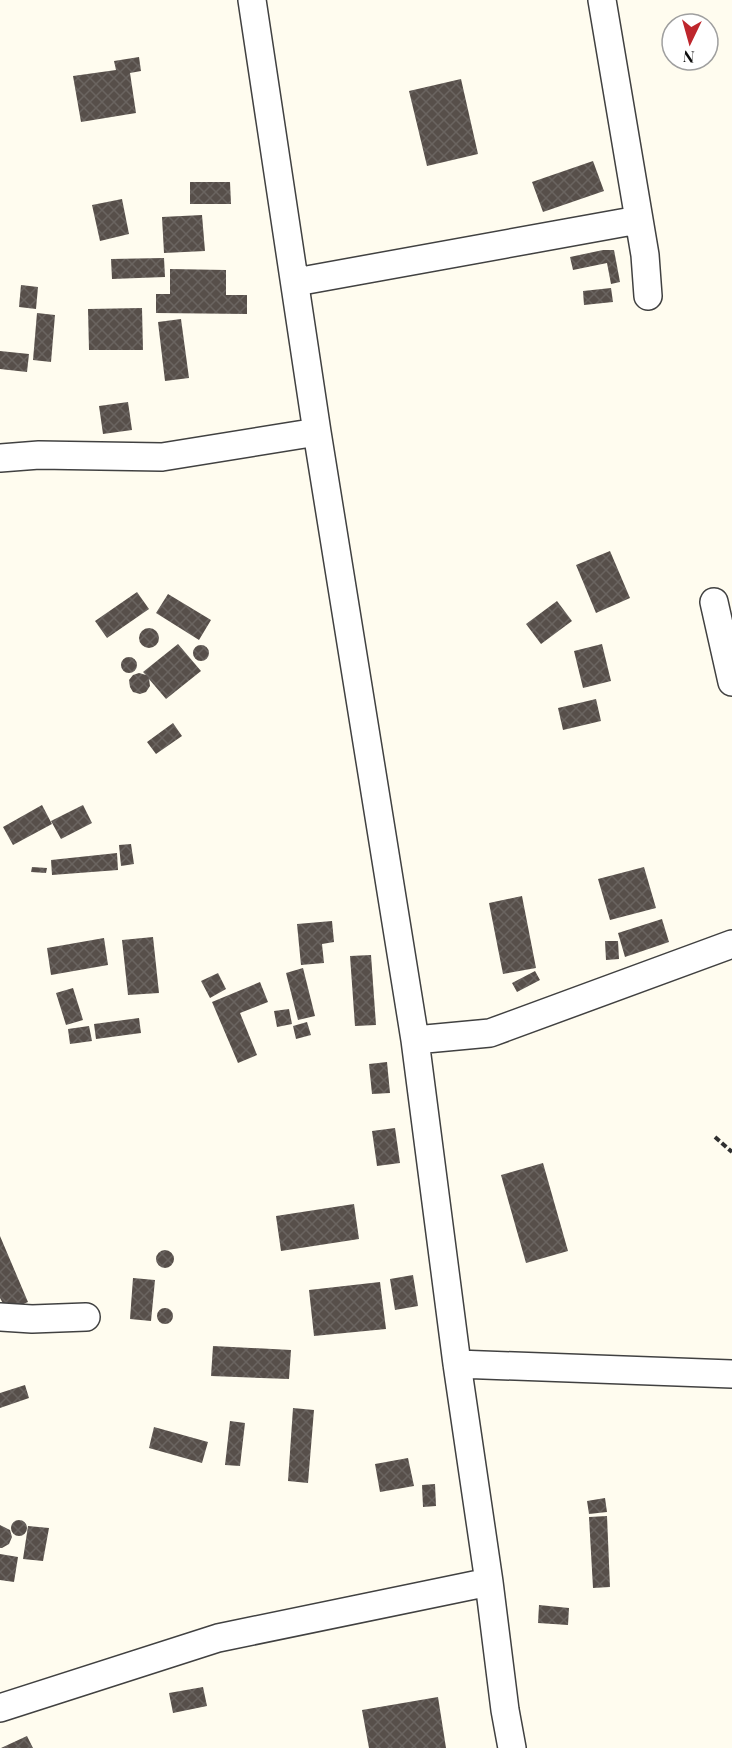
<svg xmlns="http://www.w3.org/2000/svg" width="732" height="1748" font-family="'Playfair Display',serif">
	<defs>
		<pattern id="building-cross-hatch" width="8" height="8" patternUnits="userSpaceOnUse" patternTransform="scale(1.5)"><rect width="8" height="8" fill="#574f4a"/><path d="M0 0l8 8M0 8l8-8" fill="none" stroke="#6a6460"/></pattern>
	</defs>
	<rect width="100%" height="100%" fill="#fffcef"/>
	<path fill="url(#building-cross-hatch)" d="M139 57 141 71 130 73 136 113 81 122 73 76 116 70 114 61Z
		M461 79 478 154 427 166 409 91Z
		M593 161 604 191 543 212 532 182Z
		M190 182H230L231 204H190Z
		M122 199 129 234 100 241 92 205Z
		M202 215 205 251 164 253 162 217Z
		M603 250H614L620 282 611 284 607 263 573 270 570 257Z
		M164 258 165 277 112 279 111 259Z
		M170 269 226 270V295H247V314L156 313V294H170Z
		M21 285 38 287 36 309 19 307Z
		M611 288 613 302 584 305 583 291Z
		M142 308 143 350H89L88 309Z
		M37 313 55 315 51 362 33 360Z
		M181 319 189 378 165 381 158 322Z
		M0 351 29 354 27 372 0 369Z
		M128 402 132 430 103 434 99 406Z
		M610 551 630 598 596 613 576 565Z
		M137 592 149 609 107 638 95 621Z
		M168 594 211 620 199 640 156 613Z
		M557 601 572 621 541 644 526 624Z
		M139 638a10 10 0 1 1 20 0a10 10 0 1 1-20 0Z
		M178 644 201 671 166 699 149 679 150 686 146 692 140 694 133 692 130 687 129 680 133 675 139 673 146 675 143 672Z
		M602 644 611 681 583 688 574 651Z
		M193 653a8 8 0 1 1 16 0a8 8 0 1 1-16 0Z
		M121 665a8 8 0 1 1 16 0a8 8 0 1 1-16 0Z
		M596 699 601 721 563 730 558 708Z
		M173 723 182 736 156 754 147 742Z
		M42 805 52 824 13 845 3 827Z
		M83 805 92 823 61 839 51 821Z
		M131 844 134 864 121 866 119 845Z
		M117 853 118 870 52 875 51 860Z
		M32 867 47 868 46 873 31 872Z
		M644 867 656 908 610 920 598 879Z
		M522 896 536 968 503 974 489 903Z
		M662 919 669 942 625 957 618 933Z
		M332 921 334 942 322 944 324 963 301 965 297 924Z
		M153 937 159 993 128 995 122 940Z
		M104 938 108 965 51 975 47 948Z
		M605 941H618L619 959 606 960Z
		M371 955 376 1025 355 1026 350 956Z
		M303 968 315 1016 298 1020 286 973Z
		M535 971 540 980 517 992 512 983Z
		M218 973 226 989 210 998 201 981Z
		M260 982 268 1002 240 1013 257 1055 238 1063 212 1002Z
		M73 988 83 1020 66 1025 56 993Z
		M289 1009 292 1024 277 1027 274 1011Z
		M139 1018 141 1033 96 1039 94 1024Z
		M307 1022 311 1035 296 1039 293 1026Z
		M89 1026 92 1041 70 1044 68 1029Z
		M387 1062 390 1093 372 1094 369 1064Z
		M395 1128 400 1163 377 1166 372 1131Z
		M543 1163 568 1251 526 1263 501 1175Z
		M354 1204 359 1239 281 1251 276 1216Z
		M0 1236 28 1302 7 1311 0 1298Z
		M156 1259a9 9 0 1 1 18 0a9 9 0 1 1-18 0Z
		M413 1275 418 1306 395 1310 390 1279Z
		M133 1278 155 1280 151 1321 130 1319Z
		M380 1282 386 1329 314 1336 309 1290Z
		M157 1316a8 8 0 1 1 16 0a8 8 0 1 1-16 0Z
		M213 1346 291 1350 289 1379 211 1376Z
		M25 1385 29 1398 0 1408V1393Z
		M293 1408 314 1410 308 1483 288 1481Z
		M230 1421 245 1423 240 1466 225 1465Z
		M154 1427 208 1442 202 1463 149 1448Z
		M408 1458 414 1486 380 1492 375 1464Z
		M435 1484 436 1506 423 1507 422 1485Z
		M605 1498 607 1512 589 1514 587 1501Z
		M607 1516 610 1587 593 1588 589 1517Z
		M11 1528a8 8 0 1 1 16 0a8 8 0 1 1-16 0Z
		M0 1525 10 1530 12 1537 9 1544 2 1548H0Z
		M28 1526 49 1528 43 1561 23 1559Z
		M0 1554 18 1557 14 1582 0 1580Z
		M539 1605 569 1608 568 1625 538 1623Z
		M203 1687 207 1706 173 1713 169 1693Z
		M438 1697 446 1748H369L362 1710Z
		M27 1736 33 1748H1Z"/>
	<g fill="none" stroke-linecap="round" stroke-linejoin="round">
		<g stroke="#414141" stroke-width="30">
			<path id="minor" d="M252 0 317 432 415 1040 457 1364 489 1582 505 1710 512 1748
				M602 0 645 255 648 296
				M296 282 638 220
				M0 458 39 455 162 457 317 432
				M714 602 732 682
				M415 1040 490 1033 732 944
				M0 1317 32 1319 86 1317
				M457 1364 732 1374
				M0 1708 218 1638 489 1582"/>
		</g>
		<path stroke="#303030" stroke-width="4" stroke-dasharray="6 3" stroke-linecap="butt" d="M715 1137 732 1152"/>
		<use href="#minor" stroke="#fff" stroke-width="27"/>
	</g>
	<g transform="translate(690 42) rotate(185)"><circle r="28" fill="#ffffff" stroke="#9f9f9f" stroke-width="1.5"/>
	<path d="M0-4.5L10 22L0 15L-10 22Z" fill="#be262c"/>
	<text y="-9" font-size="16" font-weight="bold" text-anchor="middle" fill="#0e0e0e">N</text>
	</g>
</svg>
